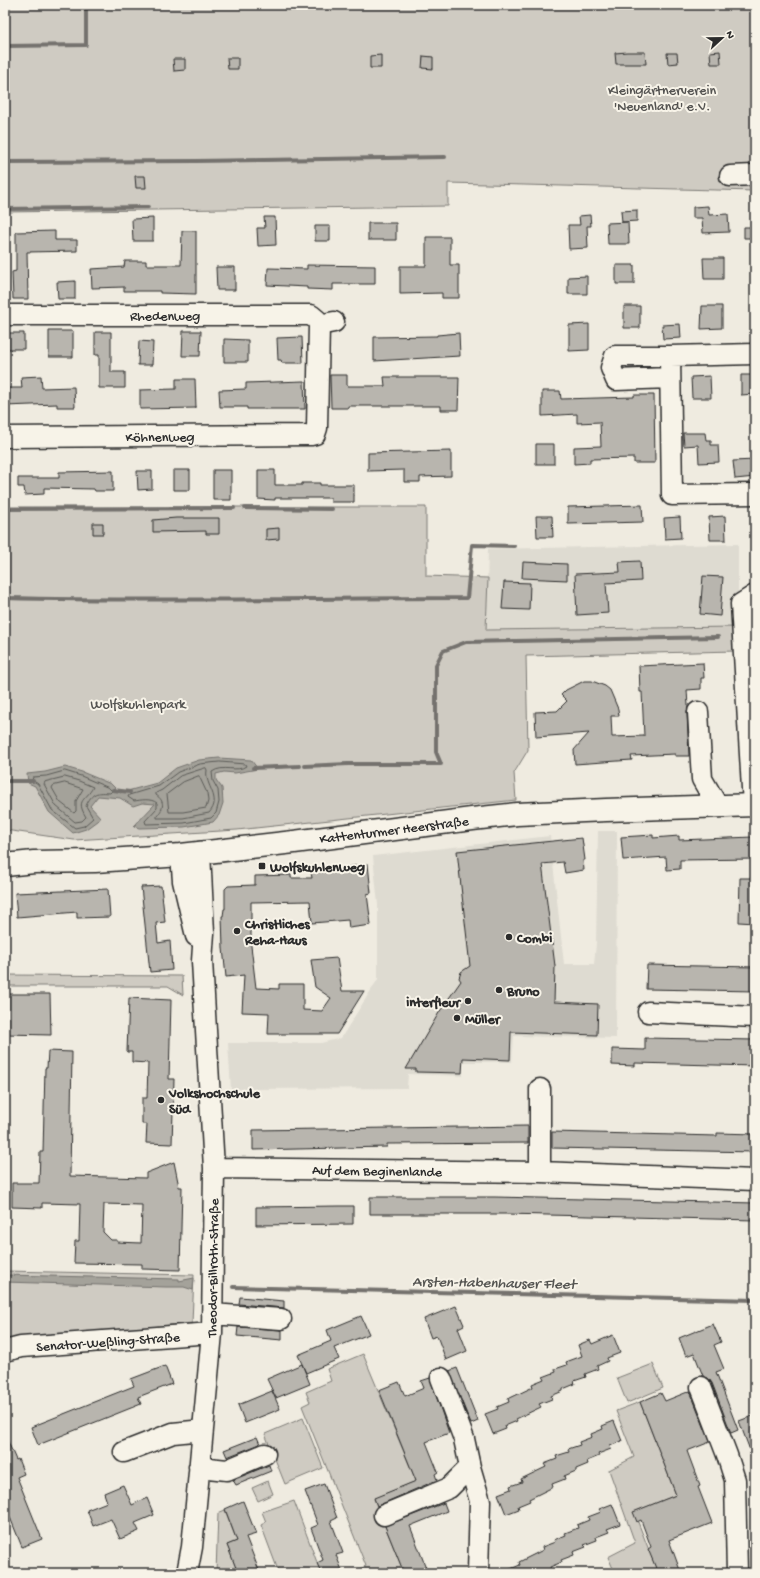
<svg xmlns="http://www.w3.org/2000/svg" width="760" height="1578" font-family="'Gochi Hand',sans-serif">
	<rect width="100%" height="100%" fill="#efebe0"/>
	<filter id="ink" filterUnits="userSpaceOnUse"><feTurbulence type="fractalNoise" baseFrequency=".025" numOctaves="2"/><feDisplacementMap in="SourceGraphic" scale="8" xChannelSelector="R" yChannelSelector="G"/><feConvolveMatrix kernelMatrix="1 2 1 2 8 2 1 2 1" color-interpolation-filters="sRGB"/></filter>
	<g filter="url(#ink)">
		<path fill="#dedbd1" d="M738 544V627L486 630 488 549Z
			M598 831H617L616 1038 514 1036 512 1062H463V1076L408 1074 407 1088 231 1089 228 1043H321L341 1038 378 979V905L373 856 550 836 564 964H594L596 944Z"/>
		<path fill="#cfcbc2" stroke="#7d7b76" d="M5 5H755V191L448 183V206L5 212Z
			M658 363V374H621L622 364Z
			M5 507H426V576L488 578 486 630 738 627 736 651 526 656 528 750 514 773 516 800 237 830 74 840 5 830Z
			M5 975 182 976 183 995 168 986H5Z
			M5 1271 194 1275 192 1323 5 1341Z
			M363 1354 416 1481 374 1499 404 1573H356L355 1571 366 1566 302 1406 310 1402 306 1392 331 1381 327 1369Z
			M653 1364 663 1388 627 1403 617 1378Z
			M640 1402 676 1495 634 1512 658 1573H615L608 1557 635 1543 609 1470 634 1457 616 1411Z
			M303 1418 323 1468 285 1484 265 1434Z
			M268 1481 273 1494 258 1501 252 1488Z
			M294 1501 321 1573H279L261 1525 266 1522 262 1512Z
			M225 1510 237 1541 227 1545 238 1573H216L218 1513Z"/>
		<path fill="#a4a29a" stroke="#74726e" d="M219 758 251 760 258 769 235 773 224 772 216 774V780L222 788 223 803 219 815 213 822 184 827 139 828 134 826 155 804 142 803 133 806 120 798 98 796 90 806 101 818 86 829 73 833 49 812 35 786 28 783 27 774 45 772 65 767 82 772 111 784 120 793 157 783 176 768 199 760Z
			M5 1275 179 1279V1281L194 1278 193 1290 184 1287H166L5 1282Z"/>
		<g fill="none" stroke-linecap="round" stroke-linejoin="round">
			<path stroke="#5b5b57" stroke-width="1" d="M220 762 245 764 246 766C237 773 223 764 212 772L213 781 218 790 219 802 216 813 211 818 184 823 146 824 145 821 157 808V803C151 798 141 800 134 801L128 797 129 795 159 786 178 772 200 764Z
				M206 768 207 770C204 786 223 798 209 813L183 818H157V816C164 808 165 801 156 795V793L162 790 180 776Z
				M65 771 81 776 109 788 112 791 110 793C97 792 92 792 86 806L93 818 84 826 75 828 52 810 38 784 32 780 33 777 46 776Z
				M199 776 207 793 208 801 206 808 183 812H169L167 794 183 782Z
				M65 777 79 781 93 787C86 801 75 799 86 817L82 821 75 822 56 806 44 784 45 782Z
				M65 783 83 789 76 801V811L74 813 60 802 52 788 53 786Z"/>
			<path stroke="#74726e" stroke-width="4" d="M5 46 86 45V5
				M5 162 196 161 445 157
				M5 209 148 207
				M245 508 332 509
				M5 509 234 508
				M5 598C159 602 313 598 467 598L472 545 514 546
				M416 764H441L436 752V665L443 651 466 642 718 637
				M305 766 348 764H413
				M253 768 300 766
				M5 781H33
				M113 790 130 792
				M233 1287 755 1300"/>
		</g>
		<path fill="#b8b5ae" stroke="#2b2b2b" fill-rule="evenodd" d="M720 51 721 64H711L710 52Z
			M627 52H645L646 64H616L615 53Z
			M667 53H677L678 63 668 64Z
			M381 55V68H370V56Z
			M423 56 433 57V69L422 68Z
			M227 58H238V69H228Z
			M173 59H185V70L174 71Z
			M135 176H145L146 188H136Z
			M708 206 709 215 728 214 729 232 703 233 702 218H693V207Z
			M637 210V221L622 222 621 211Z
			M590 215 591 226H587L588 248 569 249 568 225H580L579 216Z
			M264 217H275L276 245 258 246 257 228H265Z
			M153 218V241H133L132 219Z
			M628 222 629 244H608L607 223Z
			M368 223H396V240H368Z
			M315 226H330V241H315Z
			M744 227H755V238H744Z
			M55 231V240H77V251L27 252 28 299H13L12 272 16 271V232Z
			M182 231H196V294L160 293V291H124V287L92 288 91 269 124 267 125 261H146V265H181Z
			M426 237H450V265H459V298H442V293L400 294V266H426Z
			M703 258H723V279H704Z
			M307 265 375 266V284H333V290L307 289V287L267 285 268 268 307 269Z
			M616 265H634V284H616Z
			M216 267H235V290H217Z
			M587 276V294H568V277Z
			M75 281V299H58L57 282Z
			M624 306H640V328H624Z
			M702 306H722V328L701 329Z
			M589 324V350L569 351V325Z
			M680 324 681 338 663 339 662 325Z
			M49 331H73V357H49Z
			M183 331H201L200 356H182Z
			M95 332H111V372H125V388H99V355H95Z
			M7 333H24V349H7Z
			M459 333 460 356 374 361V337L437 336V335Z
			M302 337 303 363H282L281 360H278L277 338Z
			M224 339 248 340V362H224Z
			M139 341 153 342 152 365H138Z
			M330 375H347V386H385L384 377H459L458 410H441V406H348V408H331Z
			M741 375H755V394L741 395Z
			M41 376 42 388 74 387 75 407H57V404L5 406V388H22L21 377Z
			M710 376 711 398H692L691 377Z
			M176 379H195L196 408 140 409V390L176 389Z
			M304 381 305 409H247V407H220L219 390 246 389V383Z
			M542 391H560L561 399 634 397V395H654L655 463H634V458L590 459V463L574 464V447L601 446 600 422 577 423V414L542 416Z
			M683 433H705L706 440H711V445H718L719 462 699 463 698 445 684 446Z
			M536 444H554V464H536Z
			M451 451V476L420 477V482H404V470L368 471V453Z
			M755 460V477L735 479 733 461Z
			M173 470H190V490H173Z
			M213 470H231V500H213Z
			M258 470H275V485H302V483H320V485H354V502H331V498H275V500L258 499Z
			M113 471V491H95L94 489 44 488V494L25 495 24 487H18V478H59V472Z
			M137 471H152V489L138 490Z
			M642 505 643 522 568 524V507Z
			M536 516H552L553 537H537Z
			M725 516 726 540H710L709 517Z
			M680 517 681 538 665 539 664 518Z
			M176 518H219V534H206V531L153 532V520Z
			M93 523H103V534H93Z
			M279 528V539L266 540V529Z
			M640 561 641 581 606 583 608 613 577 615 575 574 620 572 619 562Z
			M523 562 567 564V580L522 578Z
			M703 576 723 577 720 616 700 614Z
			M504 582 530 583 529 610 502 609Z
			M703 663 704 678H701V689L687 690 688 706 687 713 689 756H675V754L631 756 632 760 575 764 574 750 589 733 536 737 535 712 557 711 567 701 561 695 566 690 584 681H592L605 686 610 690 618 709 619 716H611L612 737 644 736 642 692H640L639 666Z
			M653 835V838L679 836V840L753 837 754 859 680 860V869L667 870 666 857 623 860 621 837Z
			M582 838 585 860H583L584 870 565 873 563 862 542 864 555 966 554 1002 598 1004 597 1035 511 1032 510 1060 463 1058 462 1073 416 1072V1069H406L440 1011 461 981 459 978 461 972 470 966 457 851Z
			M368 864 371 893 367 894 371 925 349 928 348 920 312 923 310 901 251 902V946L256 988 279 989V984H303V1010L322 1011 331 998 315 987 311 960 337 958 342 991H364L337 1034H268L269 1013 242 1012 244 975 226 977 223 948 222 916H223L224 909H225V889L228 886 255 885V876L291 875V878H312L311 872Z
			M740 878H755V923L739 922Z
			M161 886 165 922 156 923 158 943 170 941 172 970 150 972 141 887Z
			M108 889 110 917 77 918V912L17 917 15 893Z
			M647 965 755 967V991L646 989Z
			M5 994H50L51 1035 5 1034Z
			M129 998 171 1000 169 1079H174L172 1144 146 1143 147 1124H142V1098H147L148 1063 132 1062V1052H127Z
			M645 1038 755 1040V1066L635 1063V1066L612 1065V1049L645 1050Z
			M48 1051 72 1052 70 1176 146 1178V1173L174 1162 179 1187H182L180 1270 142 1269V1264L74 1263 75 1241H79L80 1204 42 1203V1208L12 1207V1183H39L40 1152H43L45 1068H47ZM104 1204 142 1205 141 1243 117 1242V1240H111L103 1232Z
			M528 1126V1143L387 1144V1147L253 1150V1130Z
			M552 1132 717 1136V1133L755 1134V1152L552 1148Z
			M370 1197H495L755 1203V1220L506 1214H370Z
			M339 1206H353V1224L256 1225V1207Z
			M240 1297 284 1301V1308L239 1304Z
			M456 1306 464 1325 458 1328 467 1351 446 1360 437 1336 431 1338 424 1319Z
			M361 1316 369 1334 334 1348 339 1359 306 1373 298 1355 331 1341 327 1330Z
			M713 1324 721 1342 714 1345 724 1369 716 1372 738 1430 731 1433 712 1383 708 1378 703 1376 694 1353 686 1356 679 1338Z
			M238 1327 282 1330V1340L237 1336Z
			M613 1335 620 1353 607 1358 608 1361 597 1366 598 1369 585 1374 586 1377 574 1381 575 1384 563 1389V1391L551 1396 552 1399 539 1404 541 1407 516 1419 517 1421 505 1426 506 1429 493 1434 485 1414 498 1409 497 1407 509 1402 508 1399 533 1387 532 1384 544 1379 543 1377 556 1372 555 1369 567 1365 566 1362 582 1356 578 1345 590 1340 592 1344Z
			M302 1364 310 1384 276 1398 267 1379Z
			M165 1366 172 1384 138 1397 141 1404 38 1445 31 1427 134 1386 131 1379Z
			M457 1368 478 1421 471 1424 449 1371Z
			M430 1378 449 1433 426 1442 438 1472 435 1474 437 1480 377 1506 374 1498 416 1481 379 1390 399 1382 405 1396 424 1388 421 1381Z
			M272 1391 280 1409 245 1423 238 1405Z
			M690 1391 710 1442 687 1451 700 1486 698 1487 712 1523 669 1540 681 1573H658L648 1549 651 1547 641 1520 637 1522 633 1512 676 1495 640 1402 661 1393 665 1401Z
			M755 1415V1461H754L739 1421Z
			M614 1421 622 1441 610 1446 611 1449 598 1454 599 1456 587 1461 588 1464 576 1469V1471L564 1476 565 1479 552 1484 553 1487 529 1499 530 1501 518 1506 519 1509 506 1514 498 1494 511 1489 510 1486 522 1482 521 1479 546 1467 544 1464 557 1459 556 1456 569 1452 568 1449 580 1445 579 1442 592 1437 591 1434 603 1429 602 1426Z
			M5 1435 16 1460 18 1459 24 1474 17 1477 42 1539 22 1547 5 1505Z
			M257 1437 260 1444 227 1457 224 1450Z
			M269 1465 271 1471 236 1485 233 1480Z
			M324 1484 337 1518 331 1521 343 1553 336 1555 343 1573H321L317 1563 323 1560 311 1528 318 1525 305 1491Z
			M123 1485 132 1505 147 1498 154 1515 135 1523 139 1531 120 1539 111 1519 93 1526 87 1510 107 1502 104 1493Z
			M243 1501 256 1534 246 1537 260 1573H238L227 1545 237 1541 225 1509Z
			M444 1503 447 1511 410 1526 428 1573H404L385 1526Z
			M612 1504 620 1524 607 1529 609 1532 596 1537 597 1540 584 1545 586 1547 573 1552 574 1555 561 1560 562 1562 550 1567 551 1570 544 1573H501L520 1565 519 1562 543 1550 542 1547 555 1542 554 1540 566 1535 565 1533 578 1528 577 1525 589 1520 588 1517 601 1512 599 1509Z"/>
		<g fill="none" stroke-linecap="round" stroke-linejoin="round">
			<g stroke="#2b2b2b" stroke-width="23">
				<path id="minor" d="M730 176 755 175
					M5 315H311L317 320 319 325 334 322
					M755 354 670 356 672 495 755 494
					M670 356H615L611 368 616 380 670 378
					M5 437 311 435 315 434 317 428 319 325
					M698 712 702 779 717 805
					M753 805 741 604 755 595
					M181 855 183 881 196 936
					M648 1012 755 1017
					M214 1168 540 1172 755 1180
					M540 1172V1089
					M212 1314 281 1319
					M5 1351 21 1347 212 1333
					M441 1378 464 1439 470 1467 480 1501 478 1573
					M701 1387 727 1455 735 1480 737 1573
					M124 1452 173 1433 203 1430
					M199 1467 227 1470 265 1454
					M384 1515 449 1488 470 1467
					M187 1573 192 1547 212 1333 214 1168 202 961 204 933 200 852"/>
			</g>
			<g stroke="#2b2b2b" stroke-width="25">
				<path id="major" d="M5 865 34 862 95 861 181 855 294 842 472 819 517 814 606 810 755 805"/>
			</g>
			<use href="#minor" stroke="#f7f3e8" stroke-width="20"/>
			<use href="#major" stroke="#f7f3e8" stroke-width="22"/>
		</g>
	</g>
	<g fill="#2b2b2b" stroke="#f7f3e8" stroke-width="1.5">
		<rect x="258" y="862" width="8" height="8" rx="2"/>
		<circle cx="237" cy="931" r="4"/>
		<circle cx="509" cy="937" r="4"/>
		<circle cx="499" cy="990" r="4"/>
		<circle cx="468" cy="1001" r="4"/>
		<circle cx="457" cy="1018" r="4"/>
		<circle cx="161" cy="1100" r="4"/>
	</g>
	<g text-anchor="middle" stroke-width="4" stroke-linejoin="round" paint-order="stroke">
		<g font-size="14" fill="#545351" stroke="#f7f3e8">
			<text x="662" y="94">Kleingärtnerverein<tspan x="662" dy="16">'Neuenland' e.V.</tspan></text>
			<text x="138" y="708">Wolfskuhlenpark</text>
		</g>
		<g font-size="14" fill="#2b2b2b" stroke="#f7f3e8">
			<text x="165" y="320">Rhedenweg</text>
			<text x="160" y="441">Köhnenweg</text>
			<text transform="translate(394 829) rotate(-7)" y="5">Kattenturmer Heerstraße</text>
			<text transform="translate(377 1170) rotate(1)" y="5">Auf dem Beginenlande</text>
			<text transform="translate(212 1268) rotate(-89)" y="5">Theodor-Billroth-Straße</text>
			<text transform="translate(108 1341) rotate(-4)" y="5">Senator-Weßling-Straße</text>
		</g>
		<g font-size="14" font-weight="bold" fill="#2b2b2b" stroke="#f7f3e8" text-anchor="start">
			<text x="270" y="871">Wolfskuhlenweg</text>
			<text x="245" y="928">Christliches<tspan x="245" dy="16">Reha-Haus</tspan></text>
			<text x="517" y="942">Combi</text>
			<text x="507" y="995">Bruno</text>
			<text x="460" y="1006" text-anchor="end">interfleur</text>
			<text x="465" y="1023">Müller</text>
			<text x="169" y="1097">Volkshochschule<tspan x="169" dy="16">Süd</tspan></text>
		</g>
		<g font-size="15" font-style="italic" fill="#555552" stroke="#f7f3e8">
			<text transform="translate(494 1282) rotate(1)" y="5">Arsten-Habenhauser Fleet</text>
		</g>
	</g>
	<rect width="760" height="1578" fill="none" stroke="#f7f3e8" stroke-width="20"/>
	<rect x="10" y="10" width="740" height="1558" fill="none" stroke="#2b2b2b" stroke-width="1.5" filter="url(#ink)"/>
	<g transform="translate(722 38) rotate(68)" stroke="#f7f3e8" stroke-width="3" paint-order="stroke">
	<path d="M0-3L7 15L0 10L-7 15Z" fill="#2b2b2b"/>
	<text y="-6" font-size="11" font-weight="bold" text-anchor="middle" fill="#2b2b2b">N</text>
	</g>
</svg>
